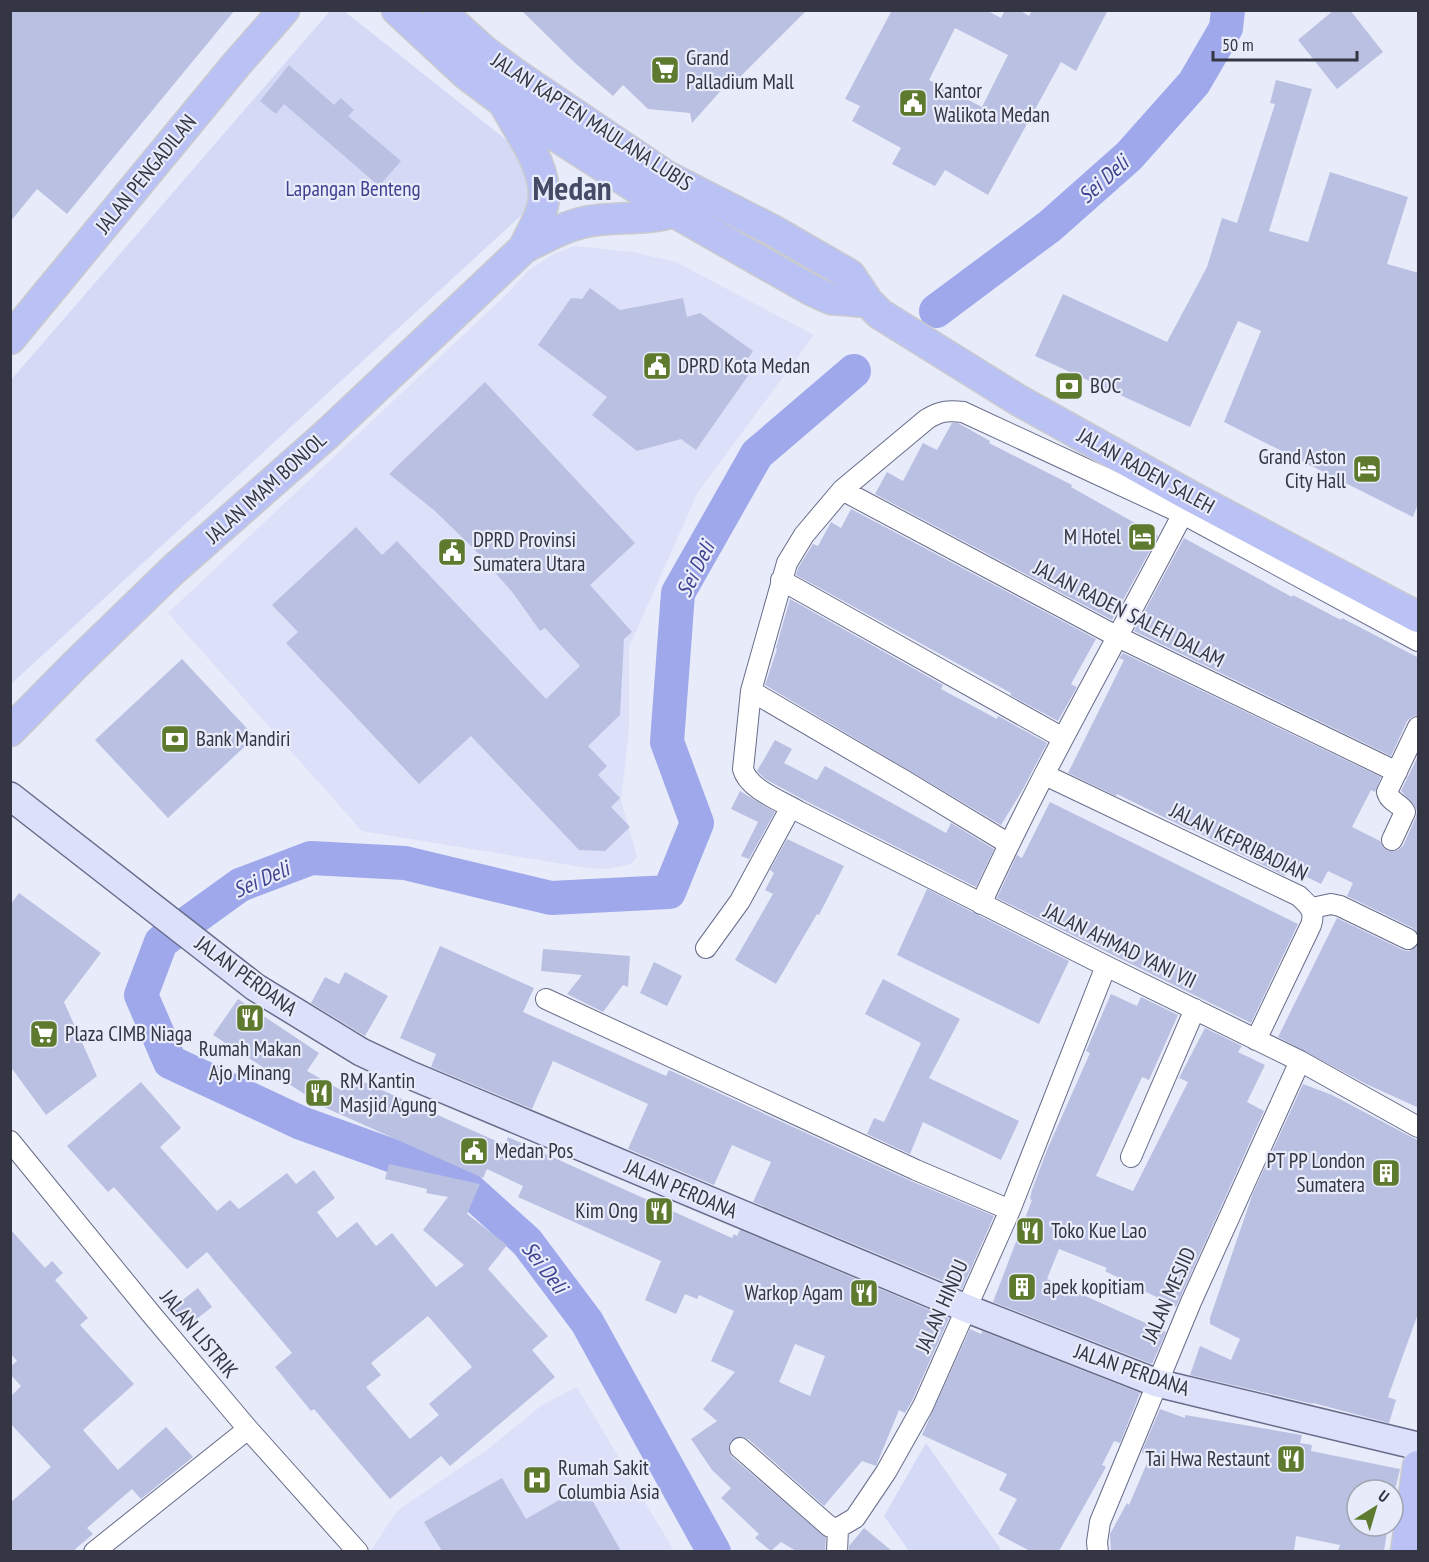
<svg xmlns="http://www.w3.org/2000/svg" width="1429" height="1562" font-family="'PT Sans Narrow',sans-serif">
	<rect width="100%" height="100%" fill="#e8ebf9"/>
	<path fill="#dce0f9" d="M574 246 633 252 676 262 814 335 698 492 629 647V729L621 801 637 857 631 864 607 869 588 868 362 831 168 613 511 290 528 271 552 255Z
		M577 1387 674 1551 370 1552 397 1511 488 1449 542 1405Z"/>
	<path fill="#d4d9f6" d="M330 11H344L509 142 539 199 11 684V380Z
		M926 1443 1002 1551H909L884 1516Z"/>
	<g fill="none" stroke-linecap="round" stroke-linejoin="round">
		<path stroke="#9ea8ea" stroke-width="34" d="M936 311 1050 226 1129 156 1194 83 1226 28 1228 10
			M714 1552 587 1322 527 1242 457 1179 301 1123 170 1062 141 995 161 942 240 885 311 858 405 863 551 898 669 892 697 823 667 742 678 593 757 454 854 371"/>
	</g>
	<path fill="#bac0e2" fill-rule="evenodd" d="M10 10H235L67 214 37 189 10 222Z
		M521 10H807L737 80 733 77 692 123 690 113 648 109 623 85 613 96 575 63Z
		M892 10H986L1001 18 1005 10H1019L1029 16 1032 10H1108L1076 71 1061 62 988 195 945 170 935 186 892 164 901 148 852 121 860 106 845 99ZM955 28 1008 55 982 107 929 80Z
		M1334 10H1350L1383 52 1337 89 1298 40Z
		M289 65 334 105 341 98 354 110 348 116 401 161 379 186 284 104 276 114 260 101Z
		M1276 80 1312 89 1269 231 1308 242 1330 172 1408 197 1387 264 1419 273V501L1413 517 1224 422 1261 331 1238 321 1190 427 1035 356 1063 294 1167 342 1207 267 1222 218 1237 223 1275 104 1270 103Z
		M590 288 620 310 683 298 687 317 700 313 753 351 745 363 752 370 696 450 681 439 637 451 592 415 607 397 538 345 571 298 582 299Z
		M485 382 635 543 590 585 632 632 624 639 620 715 588 746 607 766 598 775 620 798 611 807 630 827 605 851 579 850 471 736 419 784 286 643 298 632 272 605 356 527 382 555 397 541 546 699 580 666 545 628 540 631 513 593 475 550 435 511 389 474Z
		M952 423H958L990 441 989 443 1072 485 1071 487 1158 536 1112 620 875 494 887 472 903 481 923 443 937 450Z
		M851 509 1096 639 1071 684 1077 687 1058 721 1010 695 1011 693 796 575 798 568 813 544 818 546 831 522 841 528Z
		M1184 538 1292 597 1293 595 1341 620 1342 618 1419 658V715L1412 717 1407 721 1391 756 1134 631Z
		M790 599 943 685 941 689 997 719 998 716 1047 743 1023 789 1001 825 765 685 777 649 776 648Z
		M1123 653 1381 777 1375 792 1371 790 1352 827 1380 841 1383 847 1388 851 1398 850 1403 846 1416 817 1417 811 1413 803 1401 791 1419 754V934L1413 928 1347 896 1353 883 1328 871 1321 884 1289 868 1285 876 1190 829V830L1117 794 1116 796 1068 773 1124 660 1119 658Z
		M182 659 255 737 168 818 95 740Z
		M775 740 792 749 784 763 817 780 825 766 946 833 951 823 994 849 976 887 804 800 765 779 757 771Z
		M740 791 775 812 749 859 741 856 758 822 731 809Z
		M1050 802 1298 924 1251 1023 997 898 1017 855 1022 858Z
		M787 839 844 866 819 915 817 914 776 984 735 960 773 894 765 890 774 873 770 870Z
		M927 889 1069 961 1039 1024 897 955Z
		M19 893 101 953 64 1002 97 1076 46 1115 10 1066V905Z
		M1337 918 1403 950 1409 951 1419 945V1108L1366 1084 1278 1037Z
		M440 946 534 988 523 1012 666 1076 669 1070 911 1181 994 1216 962 1289 753 1202 771 1162 732 1145 714 1185 628 1149 648 1104 553 1061 532 1109 431 1067 436 1054 400 1038Z
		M543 949 630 956 628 987 623 985 603 1012 567 994 582 975 541 971Z
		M654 962 682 976 667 1006 640 993Z
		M345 972 388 996 365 1036 311 1003 325 977 339 984Z
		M883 979 960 1019 929 1078 1019 1121 1001 1160 923 1122 910 1154 867 1134 874 1118 884 1122 921 1043 865 1014Z
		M1111 994 1137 1006 1141 997 1178 1015 1149 1080 1142 1077 1096 1176 1133 1191 1188 1082 1179 1078 1205 1028 1242 1046 1238 1052 1265 1065 1247 1102 1264 1111 1176 1307 1105 1271 1107 1268 1059 1249 1047 1279 1166 1332 1152 1364 993 1302 1032 1200 1030 1199 1032 1190 1047 1150 1090 1053 1086 1051Z
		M238 999 319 1053 307 1071 339 1089 346 1074 505 1145 508 1137 732 1238 734 1234 737 1236 740 1230 949 1318 912 1401 905 1413 899 1410 876 1466 862 1461 824 1506 748 1439 737 1437 731 1441 729 1451 732 1457 826 1538 825 1551H796L781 1542 771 1551 755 1538 759 1534 721 1498 731 1488 712 1470 691 1439 717 1421 703 1409 735 1372 711 1361 734 1311 699 1295 697 1299 685 1294 676 1314 645 1300 661 1261 518 1197 523 1186 487 1169 483 1178 308 1100 309 1097 213 1035ZM795 1344 825 1356 810 1396 779 1382Z
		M141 1082 181 1128 160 1147 217 1211 230 1200 239 1209 287 1173 296 1184 314 1170 335 1198 317 1212 337 1238 357 1222 376 1246 392 1233 436 1287 464 1265 423 1230 448 1197 426 1193 427 1189 385 1179 389 1164 480 1184 467 1214 507 1245 488 1269 548 1336 532 1350 555 1377 450 1466 441 1456 390 1499 314 1409 311 1411 275 1367 292 1353 207 1252 187 1269 114 1187 108 1192 67 1146ZM428 1316 472 1367 429 1404 439 1415 410 1439 366 1387 381 1375 371 1363Z
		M1303 1084 1332 1095 1419 1141V1311L1388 1397 1396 1400 1389 1423 1313 1403V1404L1190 1375 1200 1346 1231 1360 1240 1339 1210 1324V1318L1253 1193Z
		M10 1229 45 1268 52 1261 63 1273 55 1280 88 1318 80 1325 134 1384 83 1430 118 1470 166 1427 193 1457 141 1499 132 1489 87 1528 93 1534 73 1551H10V1503L51 1467 10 1423V1397L21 1386 10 1374V1367L17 1361 10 1353Z
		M198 1288 212 1307 186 1327 171 1309Z
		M970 1329 981 1334 982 1331 1140 1393 1120 1443 1114 1441 1102 1465 1106 1467 1059 1551H1030L998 1534 1017 1499 999 1490 1007 1474 922 1435Z
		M1160 1409 1185 1418V1415L1302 1435 1300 1443 1312 1445 1311 1451 1400 1469 1395 1490H1357V1526H1388L1384 1551H1338L1340 1545 1296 1536 1294 1551H1111L1110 1534 1127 1503 1129 1505 1150 1456 1142 1453V1451Z
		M502 1478 526 1519 584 1486 621 1551H442L424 1522Z
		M864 1528 892 1551H849V1546Z"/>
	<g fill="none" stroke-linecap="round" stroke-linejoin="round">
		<g stroke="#676c8a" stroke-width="22">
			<path id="street" d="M842 490 1118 637 1397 772
				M781 580 1063 738
				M1418 641 1183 514 963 412C949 410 940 411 927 419L842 490 804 535 787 563 751 691 743 769C748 789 781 801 798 811L1106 966 1300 1061 1418 1127
				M751 691 905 781 1009 844
				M1045 775 1299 896C1308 905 1316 910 1311 925L1256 1040
				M1392 840 1405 812C1401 803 1390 803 1387 792L1418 727
				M981 904C1043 768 1119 637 1188 504
				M1312 908 1331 904 1340 906 1408 939
				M706 948 740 901 791 807
				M546 999 916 1170 1010 1210
				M10 1141 152 1315 248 1429 358 1552
				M1131 1157 1195 1009
				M740 1448 830 1527 838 1528 855 1518 886 1472 923 1406 1010 1210 1106 966
				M94 1552 248 1429
				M837 1552 838 1528
				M1098 1552 1097 1542 1100 1522 1191 1302 1300 1061"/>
		</g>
		<g stroke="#676c8a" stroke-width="30">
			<path id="secondary" d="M10 796 255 987 361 1052 410 1075 968 1309 1157 1383 1418 1446"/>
		</g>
		<g stroke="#cacbce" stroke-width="33">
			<path id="primary" d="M397 10 466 74 502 101 674 212 811 290 831 299 868 302
				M439 10 483 50 518 76 666 176 774 231 850 275 868 302 880 314 1018 400 1192 497 1418 617
				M505 105C520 133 550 171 543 205 540 219 530 234 524 248
				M10 339 235 66 284 10
				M10 731 74 666 174 569 326 435 524 248C544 238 563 227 585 222 615 216 645 221 674 212
				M1406 1552 1418 1466"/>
		</g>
		<use href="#street" stroke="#fff" stroke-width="20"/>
		<use href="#secondary" stroke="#dce0fa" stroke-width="27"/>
		<use href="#primary" stroke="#bac1f4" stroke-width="30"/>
	</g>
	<defs>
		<g id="supermarket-square" transform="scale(1.5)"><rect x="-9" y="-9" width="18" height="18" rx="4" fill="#5d7a2e" stroke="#e8ebf9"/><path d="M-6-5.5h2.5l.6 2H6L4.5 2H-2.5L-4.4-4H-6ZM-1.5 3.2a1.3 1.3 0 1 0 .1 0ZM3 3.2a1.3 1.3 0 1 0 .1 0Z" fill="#fff"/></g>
		<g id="civic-square" transform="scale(1.5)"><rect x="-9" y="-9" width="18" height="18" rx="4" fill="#5d7a2e" stroke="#e8ebf9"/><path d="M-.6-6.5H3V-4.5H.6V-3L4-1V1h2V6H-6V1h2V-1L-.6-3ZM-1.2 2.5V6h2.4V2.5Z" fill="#fff"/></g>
		<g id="bank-square" transform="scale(1.5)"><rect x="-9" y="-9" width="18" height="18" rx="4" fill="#5d7a2e" stroke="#e8ebf9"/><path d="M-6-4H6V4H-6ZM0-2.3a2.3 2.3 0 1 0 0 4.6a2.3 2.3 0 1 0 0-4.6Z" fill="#fff"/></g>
		<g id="hotel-square" transform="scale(1.5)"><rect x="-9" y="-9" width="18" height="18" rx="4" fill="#5d7a2e" stroke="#e8ebf9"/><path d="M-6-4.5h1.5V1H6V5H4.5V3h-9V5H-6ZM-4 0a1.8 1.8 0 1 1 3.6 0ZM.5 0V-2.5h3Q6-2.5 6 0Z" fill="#fff"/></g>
		<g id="restaurant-square" transform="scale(1.5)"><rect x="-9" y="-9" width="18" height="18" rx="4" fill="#5d7a2e" stroke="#e8ebf9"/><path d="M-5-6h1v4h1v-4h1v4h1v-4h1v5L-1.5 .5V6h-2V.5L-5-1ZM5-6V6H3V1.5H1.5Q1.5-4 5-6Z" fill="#fff"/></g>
		<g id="building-square" transform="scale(1.5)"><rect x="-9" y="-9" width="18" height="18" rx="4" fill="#5d7a2e" stroke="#e8ebf9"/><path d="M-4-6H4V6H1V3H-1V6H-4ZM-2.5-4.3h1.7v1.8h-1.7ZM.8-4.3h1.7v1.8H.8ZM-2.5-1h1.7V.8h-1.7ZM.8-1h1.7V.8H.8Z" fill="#fff"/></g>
		<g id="hospital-square" transform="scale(1.5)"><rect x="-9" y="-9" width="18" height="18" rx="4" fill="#5d7a2e" stroke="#e8ebf9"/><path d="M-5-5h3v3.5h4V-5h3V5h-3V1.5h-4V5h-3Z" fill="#fff"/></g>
	</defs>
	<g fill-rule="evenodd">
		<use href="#supermarket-square" x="665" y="70"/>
		<use href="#civic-square" x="913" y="103"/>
		<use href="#civic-square" x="657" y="366"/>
		<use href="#bank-square" x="1069" y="386"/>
		<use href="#hotel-square" x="1367" y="469"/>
		<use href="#hotel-square" x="1142" y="537"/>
		<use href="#civic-square" x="452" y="552"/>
		<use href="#bank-square" x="175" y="739"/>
		<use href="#restaurant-square" x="250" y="1018"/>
		<use href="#supermarket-square" x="44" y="1034"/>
		<use href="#restaurant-square" x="319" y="1093"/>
		<use href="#civic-square" x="474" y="1151"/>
		<use href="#building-square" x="1386" y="1173"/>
		<use href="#restaurant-square" x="659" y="1211"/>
		<use href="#restaurant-square" x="1030" y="1231"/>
		<use href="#building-square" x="1022" y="1287"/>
		<use href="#restaurant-square" x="864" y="1293"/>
		<use href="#restaurant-square" x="1291" y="1459"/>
		<use href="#hospital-square" x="537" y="1480"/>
	</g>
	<g text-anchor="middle" stroke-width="4.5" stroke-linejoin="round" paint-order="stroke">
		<g font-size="21" fill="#343643" stroke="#e8ebf9" text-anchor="start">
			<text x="686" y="65">Grand<tspan x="686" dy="24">Palladium Mall</tspan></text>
			<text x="934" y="98">Kantor<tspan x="934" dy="24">Walikota Medan</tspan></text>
			<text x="678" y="373">DPRD Kota Medan</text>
			<text x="1090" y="393">BOC</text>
			<text x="1346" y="464" text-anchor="end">Grand Aston<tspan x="1346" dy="24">City Hall</tspan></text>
			<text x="1121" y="544" text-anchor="end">M Hotel</text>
			<text x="473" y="547">DPRD Provinsi<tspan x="473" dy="24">Sumatera Utara</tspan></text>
			<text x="196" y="746">Bank Mandiri</text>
			<text x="65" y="1041">Plaza CIMB Niaga</text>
			<text x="250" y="1056" text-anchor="middle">Rumah Makan<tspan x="250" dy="24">Ajo Minang</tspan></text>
			<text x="340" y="1088">RM Kantin<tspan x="340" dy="24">Masjid Agung</tspan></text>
			<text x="495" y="1158">Medan Pos</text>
			<text x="1365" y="1168" text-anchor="end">PT PP London<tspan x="1365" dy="24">Sumatera</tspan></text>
			<text x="638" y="1218" text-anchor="end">Kim Ong</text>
			<text x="1051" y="1238">Toko Kue Lao</text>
			<text x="1043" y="1294">apek kopitiam</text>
			<text x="843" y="1300" text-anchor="end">Warkop Agam</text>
			<text x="1270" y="1466" text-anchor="end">Tai Hwa Restaunt</text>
			<text x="558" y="1475">Rumah Sakit<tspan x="558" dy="24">Columbia Asia</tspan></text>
		</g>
		<g font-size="21" fill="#343643" stroke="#e8ebf9">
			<text transform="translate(592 122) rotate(33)" y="7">JALAN KAPTEN MAULANA LUBIS</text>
			<text transform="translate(146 174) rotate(-51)" y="7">JALAN PENGADILAN</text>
			<text transform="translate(1146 471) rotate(29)" y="7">JALAN RADEN SALEH</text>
			<text transform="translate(266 488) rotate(-42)" y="7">JALAN IMAM BONJOL</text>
			<text transform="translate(1129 614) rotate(27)" y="7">JALAN RADEN SALEH DALAM</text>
			<text transform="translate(1239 842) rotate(26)" y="7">JALAN KEPRIBADIAN</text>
			<text transform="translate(1120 946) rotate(26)" y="7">JALAN AHMAD YANI VII</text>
			<text transform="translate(246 976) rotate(36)" y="7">JALAN PERDANA</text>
			<text transform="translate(681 1189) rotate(23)" y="7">JALAN PERDANA</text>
			<text transform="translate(1169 1295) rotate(-66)" y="7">JALAN MESJID</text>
			<text transform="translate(942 1306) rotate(-66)" y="7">JALAN HINDU</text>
			<text transform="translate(199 1334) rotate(50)" y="7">JALAN LISTRIK</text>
			<text transform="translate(1132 1370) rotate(19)" y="7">JALAN PERDANA</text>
		</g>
		<g font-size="21" fill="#3e428f" stroke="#e8ebf9">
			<text x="353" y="196">Lapangan Benteng</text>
		</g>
		<g font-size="22" font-style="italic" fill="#3f4491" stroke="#e8ebf9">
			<text transform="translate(1103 179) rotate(-42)" y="8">Sei Deli</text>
			<text transform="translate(695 569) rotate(-64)" y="8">Sei Deli</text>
			<text transform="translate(261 879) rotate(-24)" y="8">Sei Deli</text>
			<text transform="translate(545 1267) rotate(52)" y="8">Sei Deli</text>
		</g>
		<g font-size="33" font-weight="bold" fill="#454a66" stroke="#e8ebf9">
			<text x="572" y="200">Medan</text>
		</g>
	</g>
	<rect width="1429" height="1562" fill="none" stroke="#343643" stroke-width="24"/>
	<g transform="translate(1375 1508) rotate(37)"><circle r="28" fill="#e8ebf9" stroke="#a0a3b0" stroke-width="1.5"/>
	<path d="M0-4.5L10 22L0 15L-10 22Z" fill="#5d7a2e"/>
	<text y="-9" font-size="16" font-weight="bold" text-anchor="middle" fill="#343643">U</text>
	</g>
	<path d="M1213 51v9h144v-9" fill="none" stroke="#343643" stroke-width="3"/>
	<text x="1222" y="51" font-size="18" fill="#343643" stroke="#e8ebf9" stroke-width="4.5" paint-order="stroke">50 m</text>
</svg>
